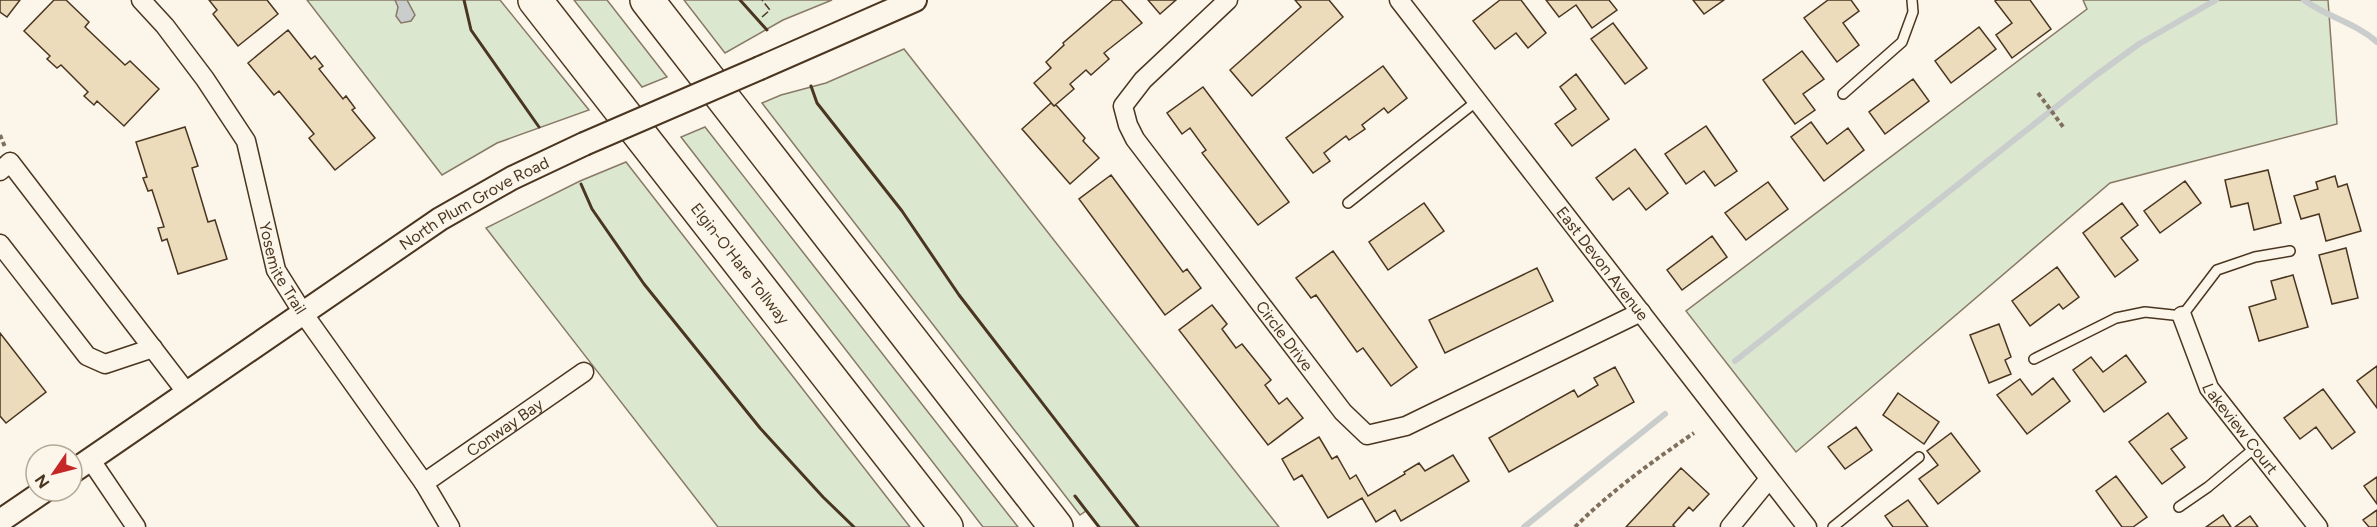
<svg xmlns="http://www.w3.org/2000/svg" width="2377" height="527" font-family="Figtree,sans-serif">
	<rect width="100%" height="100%" fill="#fbf6e9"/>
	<path fill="#dce7d0" stroke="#887966" stroke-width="1.5" d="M307 0H500L589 110 497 143 442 175Z
		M574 0H607L667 77 642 87Z
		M684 0H832L783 20 725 53Z
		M2083 0H2328L2337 124 2110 183 1796 452 1686 311 2087 9Z
		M904 49 1268 513 1279 527H1099L1086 511 1080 515 762 103 781 95 826 83Z
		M705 127 1018 527H983L681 137Z
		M626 162 910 527H718L486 228 580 181Z"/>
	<path fill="#c9cecd" stroke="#887966" stroke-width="1.5" d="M395 0H407L415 15 411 21 401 23 396 16 398 7Z"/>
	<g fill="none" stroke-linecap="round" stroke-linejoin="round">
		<path stroke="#c9cecd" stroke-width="6" d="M2304 0C2327 17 2356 23 2377 42
			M1735 361 2095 76 2139 44 2216 0
			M1524 527 1665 414"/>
	</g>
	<path fill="#ecdcbc" stroke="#4a3520" stroke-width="1.5" d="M0 0H20L7 17 0 12Z
		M54 0H66L89 22 85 27 125 65 130 61 159 89 124 126 97 101 94 105 84 96 88 92 61 65 57 68 47 59 50 56 24 31Z
		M209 0H267L278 14 238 46 213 14 217 10Z
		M1113 0H1121L1142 23 1104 53 1109 59 1091 75 1086 70 1070 84 1074 89 1054 106 1034 83 1051 68 1046 62 1064 45 1063 43Z
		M1148 0H1176L1160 14Z
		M1295 0H1329L1343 17 1252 96 1230 70 1301 7Z
		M1500 0H1521L1546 33 1528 48 1516 33 1495 49 1473 21Z
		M1546 0H1609L1617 10 1592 28 1576 5 1559 17Z
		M1693 0H1724L1704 14Z
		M1828 0H1851L1859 11 1843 23 1859 45 1837 62 1804 18Z
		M1997 0H2030L2051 29 2012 58 1996 35 2012 23 1995 1Z
		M1613 23 1647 68 1625 84 1591 39Z
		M1979 27 1996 49 1951 83 1935 61Z
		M288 30 311 59 315 56 323 66 319 69 343 99 346 96 355 108 352 110 375 138 335 170 309 138 314 134 279 91 274 95 248 63Z
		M1802 51 1824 79 1803 94 1815 110 1795 124 1763 80Z
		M1383 66 1407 98 1388 113 1384 108 1362 125 1365 129 1349 140 1346 136 1324 153 1330 161 1313 173 1286 138Z
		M1576 74 1609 119 1572 146 1555 124 1576 109 1560 87Z
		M1913 79 1929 101 1885 134 1869 112Z
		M1203 87 1289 202 1258 225 1202 153 1206 150 1190 128 1182 134 1167 113Z
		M1051 103 1054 106 1056 105 1085 138 1083 141 1099 158 1070 184 1022 129Z
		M1811 122 1827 144 1848 128 1864 150 1824 181 1791 137Z
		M1706 126 1737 171 1715 186 1704 171 1686 184 1665 154Z
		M185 127 198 166 192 168 208 222 215 220 227 259 178 274 167 239 162 241 158 228 164 227 152 190 148 191 143 178 147 177 136 142Z
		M1635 149 1668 193 1646 210 1629 188 1613 200 1596 178Z
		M2268 170 2281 223 2254 230 2248 203 2231 207 2225 180Z
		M1111 175 1183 272 1187 269 1201 288 1165 315 1079 199Z
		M2335 176 2338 187 2347 184 2361 231 2326 241 2319 214 2301 219 2294 196 2318 189 2316 182Z
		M2185 181 2201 203 2160 233 2144 211Z
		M1768 182 1788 209 1746 240 1725 213Z
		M1424 203 1444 231 1388 270 1369 242Z
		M2122 203 2138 225 2121 238 2138 260 2115 277 2083 233Z
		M1712 236 1727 257 1682 290 1667 270Z
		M2346 248 2358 298 2332 304 2319 255Z
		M1333 251 1417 367 1391 386 1363 348 1357 352 1316 295 1311 298 1296 278Z
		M2057 267 2079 297 2063 309 2059 304 2030 326 2012 301Z
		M1537 268 1553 301 1445 353 1429 320Z
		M2293 275 2308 327 2259 341 2249 307 2276 299 2271 281Z
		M1212 305 1227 324 1222 329 1236 348 1242 344 1271 380 1265 385 1279 404 1287 398 1303 418 1268 445 1179 330Z
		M1999 324 2011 357 2005 360 2011 374 1989 383 1970 335Z
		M0 333 46 392 6 423 0 416Z
		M2126 355 2146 382 2104 412 2073 370 2091 357 2103 372Z
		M2377 366V408L2357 381Z
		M1615 367 1634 402 1509 472 1489 438 1574 390 1578 397 1598 385 1594 378Z
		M2053 378 2070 401 2027 434 1997 395 2020 379 2032 395Z
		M2323 389 2355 432 2332 449 2316 427 2300 439 2284 418Z
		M1898 393 1939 422 1924 444 1883 415Z
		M2168 413 2187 438 2171 449 2185 467 2162 484 2129 442Z
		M1856 427 1872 450 1845 469 1828 447Z
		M1951 433 1980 471 1938 504 1919 479 1938 465 1927 451Z
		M1319 437 1332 459 1337 456 1350 479 1356 475 1368 496 1405 474 1404 472 1419 463 1425 471 1453 455 1469 481 1401 521 1395 510 1376 522 1362 498 1328 518 1302 475 1294 480 1282 459Z
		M1681 468 1709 494 1693 511 1689 507 1673 525 1675 527H1626Z
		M2116 476 2147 517 2133 527H2122L2096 491Z
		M2377 477V504L2364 486Z
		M1908 500 1928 527H1893L1885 516Z
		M2377 510V527H2369L2363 520Z
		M2223 515 2231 527H2206Z
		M2250 516 2258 527H2235Z"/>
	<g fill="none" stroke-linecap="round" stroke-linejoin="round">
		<g stroke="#4a3520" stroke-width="12">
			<path id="service" d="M1843 94 1902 42 1913 12 1912 0
				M1348 203 1477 101
				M2034 359 2116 318 2145 312 2182 316 2217 270 2255 257 2290 251
				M2179 507 2208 487 2256 447
				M1833 527 1919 457"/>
		</g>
		<g stroke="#4a3520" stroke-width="21">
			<g id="minor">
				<path id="s1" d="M141 0 165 26 205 79 246 141 276 270 303 313 424 483 450 527"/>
				<path id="s2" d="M1228 0 1143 80 1123 106 1128 125 1135 139 1343 412 1367 435 1406 426 1641 312"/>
				<path id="s3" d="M1399 0 1807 527"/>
				<path d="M0 171 10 162 187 393"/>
				<path d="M0 244 87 356 105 364 153 348"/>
				<path id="s4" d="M2182 316 2209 388 2318 527"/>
				<path d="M90 459 136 527"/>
				<path id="s5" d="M424 483 584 372"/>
				<path d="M1730 527 1769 479"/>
			</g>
		</g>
		<g stroke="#4a3520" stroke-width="26">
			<g id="tertiary">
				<path d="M760 68 915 0"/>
				<path id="s6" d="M72 472 440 219 512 178 584 144"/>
				<path d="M0 521 44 491"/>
			</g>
		</g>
		<g stroke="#4a3520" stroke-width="36">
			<g id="motorway">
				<path id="s7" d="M535 0 946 527"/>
				<path d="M647 0 1056 527"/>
			</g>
		</g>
		<path stroke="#7f6f5c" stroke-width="4" stroke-dasharray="4.5 3" stroke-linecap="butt" d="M2038 93 2064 128
			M0 135 5 147
			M1575 527C1611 491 1653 461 1694 433"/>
		<use href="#service" stroke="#fbf6e9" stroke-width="9"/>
		<use href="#minor" stroke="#fbf6e9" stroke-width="18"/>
		<use href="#tertiary" stroke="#fbf6e9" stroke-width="22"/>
		<use href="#motorway" stroke="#fbf6e9" stroke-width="33"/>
		<g stroke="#4a3520" stroke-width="26" stroke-linecap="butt">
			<path id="tertiary-bridge" d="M584 144 760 68"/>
		</g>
		<use href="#tertiary-bridge" stroke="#fbf6e9" stroke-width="22"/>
		<path stroke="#4a3520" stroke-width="1.5" stroke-dasharray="8 3" stroke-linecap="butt" d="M762 17 770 10 762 0"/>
		<path stroke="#4a3520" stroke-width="3" d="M464 0 471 30 539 127
			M740 0 767 30
			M811 86 817 103 902 211 959 295 1138 527
			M581 184 592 209 644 284 760 428 823 497 854 527
			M1075 496 1099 527"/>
	</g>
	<g text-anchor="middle" stroke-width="4.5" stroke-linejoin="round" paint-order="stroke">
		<g font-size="16" fill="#4a3520" stroke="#fbf6e9">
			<text dy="6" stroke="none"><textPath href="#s6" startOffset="484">North Plum Grove Road</textPath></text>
			<text dy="6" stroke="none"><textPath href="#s3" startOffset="333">East Devon Avenue</textPath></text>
			<text dy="6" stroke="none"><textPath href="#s7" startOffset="334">Elgin-O'Hare Tollway</textPath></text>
			<text dy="6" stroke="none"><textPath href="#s1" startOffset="309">Yosemite Trail</textPath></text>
			<text dy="6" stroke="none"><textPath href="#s2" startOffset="432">Circle Drive</textPath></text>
			<text dy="6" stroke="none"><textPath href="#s4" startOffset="128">Lakeview Court</textPath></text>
			<text dy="6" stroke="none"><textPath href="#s5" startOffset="98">Conway Bay</textPath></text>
		</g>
	</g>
	<g transform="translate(54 473) rotate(235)"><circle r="28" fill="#fbf6e9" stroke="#b4a999" stroke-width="1.5"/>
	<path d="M0-4.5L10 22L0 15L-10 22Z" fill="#c62828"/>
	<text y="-9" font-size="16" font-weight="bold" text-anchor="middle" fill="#4a3520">N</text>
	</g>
</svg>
